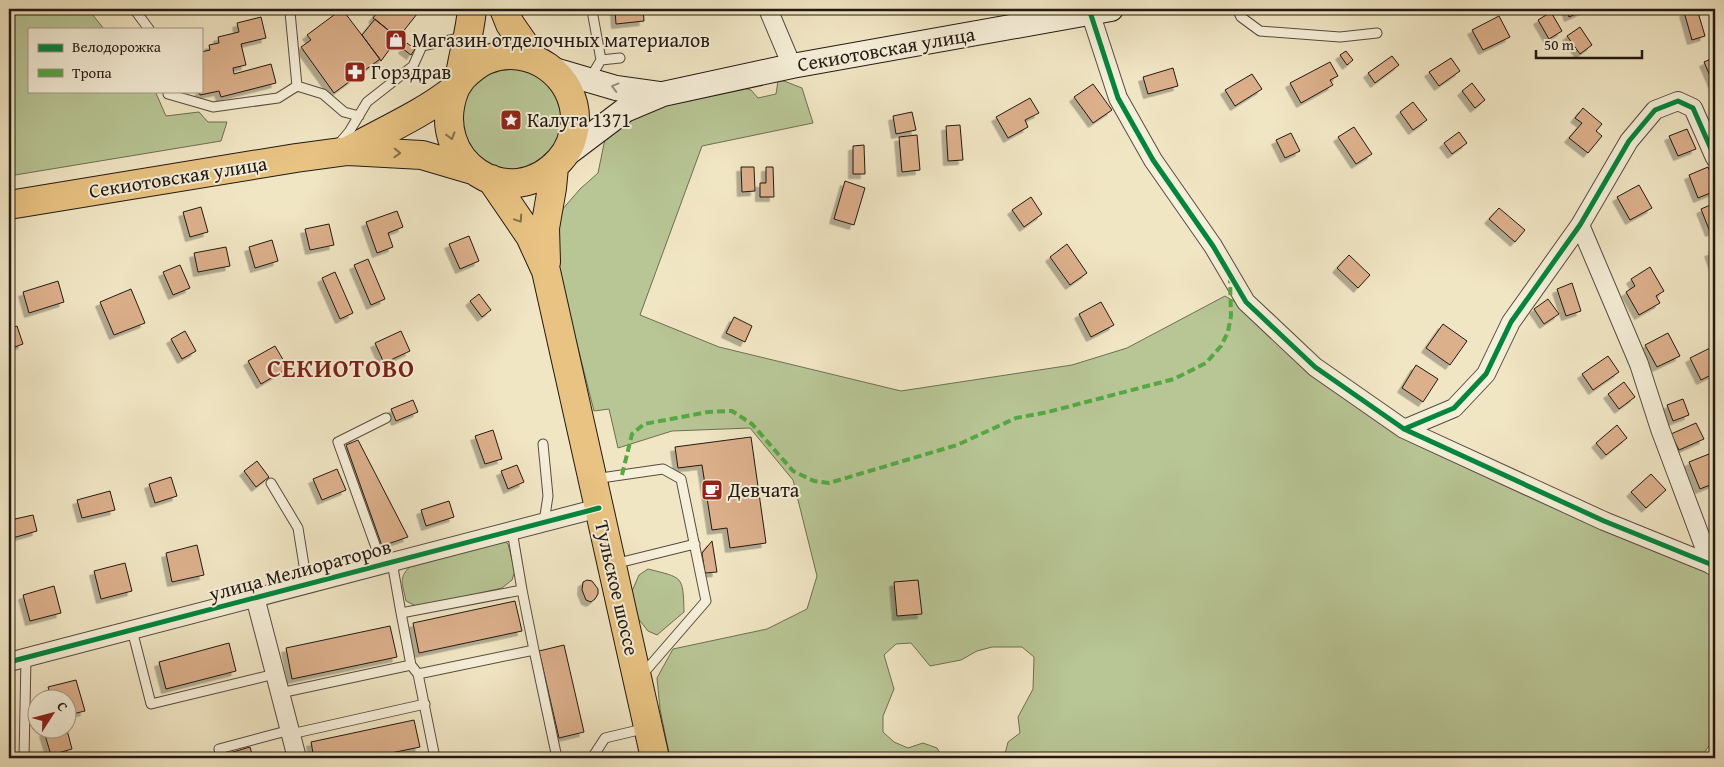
<svg xmlns="http://www.w3.org/2000/svg" width="1724" height="767" font-family="'Gentium Book Plus',serif">
	<defs>
		<filter id="shadow"><feDropShadow dx="-4.5" dy="4.5" stdDeviation="0" flood-color="#0004"/></filter>
	</defs>
	<rect width="100%" height="100%" fill="#f1e6c4"/>
	<filter id="stains"><feTurbulence type="fractalNoise" baseFrequency=".004" numOctaves="4"/><feColorMatrix values="0 0 0 0 .2 0 0 0 0 .09 0 0 0 0 .02 0 0 0 .5 -.17"/></filter>
	<radialGradient id="worn" r=".72"><stop offset=".6" stop-color="#630" stop-opacity="0"/><stop offset="1" stop-color="#630" stop-opacity=".3"/></radialGradient>
	<path fill="#b8c595" stroke="#6d6f53" d="M9 9H88L104 29H29V91H155L166 116 199 112 208 122H227L221 141 9 176Z
		M461 119a51 51 0 1 1 102 0a51 51 0 1 1-102 0Z
		M778 81H784L802 88 813 123 702 146 640 315 719 347 901 391 1072 365 1127 348 1225 296 1242 306 1357 406 1715 570V738L1700 758H1004L1008 742 1020 733 1018 717 1033 689 1034 657 1022 647H992L977 651 961 660 930 666 911 643 896 644 884 655 894 689 883 716V732L894 742 908 748 923 743 937 748 943 758H670L660 709 657 678 673 649 767 629 807 609 817 576 793 480 750 428 672 431 618 448 609 409 594 411 563 289 555 241 561 211 580 189 598 173 605 139 622 121 647 109 737 86 751 90 758 98 776 94Z
		M502 539 508 544 515 571 512 580 502 588 418 607 406 601C403 585 397 577 412 565Z
		M648 569C683 578 683 575 684 612L657 635 648 631 637 617 632 591 639 575Z"/>
	<path fill="#dcb08b" stroke="#221911" filter="url(#shadow)" d="M342 9 380 59 334 93 301 47 311 40 307 35Z
		M380 9H421L398 38 373 18Z
		M623 9H643L644 21 616 24 615 10Z
		M1566 9H1587L1569 17Z
		M1697 9 1705 36 1692 40 1684 12Z
		M1551 12 1562 31 1549 39 1538 20Z
		M1499 16 1510 37 1483 50 1472 30Z
		M261 17 266 38 241 44 246 65 233 68 234 74 271 64 276 83 221 97 219 91 200 95 199 91H201V52L210 50 209 45 219 43 218 37 239 32 237 23Z
		M375 19 398 38 381 61 362 35Z
		M1580 27 1592 45 1580 54 1567 36Z
		M407 43 415 49 411 55 403 49Z
		M1346 51 1353 60 1347 65 1340 55Z
		M1392 56 1399 65 1375 83 1368 73Z
		M1715 57V84L1714 85 1704 62Z
		M1451 58 1460 71 1439 86 1429 72Z
		M1330 62 1338 76 1330 80 1333 85 1301 103 1290 83Z
		M1173 68 1178 86 1148 94 1143 77Z
		M1252 74 1262 89 1235 106 1225 90Z
		M1472 83 1485 100 1475 108 1462 91Z
		M1093 84 1112 110 1093 123 1074 97Z
		M1030 98 1039 113 1025 120 1028 127 1008 138 996 117Z
		M1413 102 1427 120 1413 130 1400 112Z
		M1583 108 1602 124 1596 131 1602 136 1588 153 1569 138 1582 123 1575 118Z
		M912 112 916 130 896 134 893 116Z
		M960 125 963 160 948 161 946 126Z
		M1354 127 1372 154 1356 164 1338 137Z
		M1687 129 1696 149 1678 156 1669 136Z
		M1459 132 1467 143 1452 154 1444 143Z
		M1291 133 1300 151 1285 158 1276 140Z
		M917 135 920 170 902 172 899 137Z
		M864 145 865 174H853V146Z
		M741 167H754L755 191 742 192Z
		M766 167H773L774 197H760V183H766Z
		M1708 167 1715 184V191L1698 198 1689 175Z
		M845 181 865 188 854 225 834 219Z
		M1639 185 1652 208 1630 220 1617 197Z
		M1031 197 1042 214 1024 227 1012 210Z
		M1715 203V230L1710 232 1701 209Z
		M201 207 208 232 190 237 183 212Z
		M1499 208 1525 230 1515 242 1489 219Z
		M397 211 403 227 388 233 393 247 377 253 366 222Z
		M329 224 334 245 310 250 305 229Z
		M469 236 479 261 460 269 449 244Z
		M272 240 278 261 255 268 249 247Z
		M1067 244 1087 273 1070 285 1050 257Z
		M226 247 230 266 198 272 194 253Z
		M1715 250V269L1709 252Z
		M1349 255 1370 275 1358 288 1337 268Z
		M368 259 385 299 371 305 354 265Z
		M180 265 190 288 173 295 163 272Z
		M1650 267 1664 291 1656 296 1660 303 1639 315 1626 292 1635 286 1631 279Z
		M335 272 353 313 340 319 322 278Z
		M58 281 64 302 29 313 23 292Z
		M1572 283 1581 311 1566 316 1557 289Z
		M131 289 145 323 114 335 100 302Z
		M479 294 491 310 482 317 470 301Z
		M1548 299 1559 314 1544 324 1534 309Z
		M1101 302 1114 325 1091 337 1079 314Z
		M734 317 752 326 745 342 726 333Z
		M1443 324 1467 341 1450 365 1426 348Z
		M17 326 23 344 9 349V329Z
		M185 331 196 351 182 359 171 339Z
		M401 331 410 351 384 363 375 343Z
		M1668 333 1680 356 1657 367 1645 345Z
		M275 346 288 368 261 384 248 361Z
		M1712 347 1715 354V373L1701 380 1690 358Z
		M1608 356 1619 372 1593 390 1582 374Z
		M1416 365 1438 379 1423 402 1402 388Z
		M1624 382 1635 397 1619 409 1608 394Z
		M1683 399 1689 415 1673 421 1667 405Z
		M413 400 418 412 396 421 391 409Z
		M1696 423 1704 439 1679 450 1671 434Z
		M1617 425 1627 438 1606 455 1596 443Z
		M493 430 502 459 485 464 475 436Z
		M751 437 766 543 730 548 727 528 712 530 702 465 678 468 675 447Z
		M358 440 408 537 382 546 346 445Z
		M1709 454 1715 470V483L1700 489 1689 462Z
		M257 461 269 477 256 487 244 471Z
		M517 465 524 482 508 489 501 471Z
		M337 469 346 490 322 500 313 479Z
		M1651 474 1666 490 1646 508 1631 492Z
		M171 477 177 496 155 503 149 484Z
		M110 491 115 510 82 518 77 500Z
		M449 501 454 517 426 526 421 510Z
		M13 513 15 519 33 515 37 531 9 539V514Z
		M712 541 717 572 705 573 702 553Z
		M197 545 204 575 172 582 166 553Z
		M125 563 132 591 101 599 94 571Z
		M587 580 592 581 598 589V594L595 599 591 602 586 600 582 590 583 582Z
		M918 580 922 614 897 616 894 582Z
		M54 586 61 613 30 621 23 595Z
		M515 601 522 631 419 653 413 623Z
		M390 626 397 657 292 679 286 648Z
		M229 643 236 671 166 689 159 662Z
		M564 645 584 732 559 738 539 651Z
		M76 680 85 711 68 715V700H52L48 687Z
		M414 720 420 747 367 758H314L311 742Z
		M55 730H67L72 749 51 755 44 732Z
		M250 747 253 758H228L226 754Z"/>
	<g fill="none" stroke-linecap="round" stroke-linejoin="round">
		<g stroke="#564c3e" stroke-width="11">
			<path id="service" d="M134 9 149 29
				M1237 9 1241 17 1260 31 1340 37 1377 33
				M290 12 297 86 323 94 344 112 359 116
				M601 60 620 58
				M589 80 601 60 593 16
				M168 94 213 107 278 98 297 86
				M338 145 349 132 367 102 413 66 422 46 464 37
				M543 444 548 496 544 522
				M594 479 663 469 681 479 706 601 641 676
				M271 483 298 528 307 584
				M392 562 401 613 522 590 512 531
				M382 564 338 442 386 418
				M614 564 695 544
				M401 613 411 665 418 674 534 650 522 590
				M132 630 151 704 275 674
				M534 650 557 758
				M418 674 435 758
				M280 693 411 665
				M291 734 425 704
				M24 758 26 658
				M221 758 219 749 290 730
				M592 758 605 738 647 728"/>
		</g>
		<g stroke="#564c3e" stroke-width="20">
			<path id="minor" d="M768 9 792 66
				M1090 12 1118 98 1153 160 1213 246 1246 302 1315 367 1404 429 1604 521 1715 566
				M1580 225 1639 364 1660 429 1711 565
				M1404 429 1454 408 1486 374 1511 322 1580 225 1629 141 1655 110 1678 101 1693 108 1715 158
				M255 597 297 758
				M9 662 599 508"/>
		</g>
		<g stroke="#221911" stroke-width="26">
			<path id="secondary" d="M551 69 616 88 659 94
				M564 156 625 110 663 94 792 66 1111 9"/>
		</g>
		<g stroke="#221911" stroke-width="30">
			<path id="primary" d="M504 9 510 24 535 60
				M459 82C462 57 470 34 472 9
				M348 151C383 131 421 115 453 90 457 87 459 82 462 78 469 71 477 64 486 60 530 42 577 76 575 122 574 136 569 150 560 160 510 216 426 162 455 89
				M491 179 530 236 546 271 655 758
				M9 205 296 158 348 151 422 155 473 170
				M546 262 545 228 552 188 554 167"/>
		</g>
		<use href="#service" stroke="#f6efd9" stroke-width="9"/>
		<use href="#minor" stroke="#f6efd9" stroke-width="18"/>
		<use href="#secondary" stroke="#f6efd9" stroke-width="24"/>
		<use href="#primary" stroke="#e8c382" stroke-width="28"/>
		<path stroke="#53a942" stroke-width="4" stroke-dasharray="8 4" stroke-linecap="butt" d="M622 475 632 434 644 424 708 412 732 411 752 424 793 471 814 481 829 483 957 445 1016 418 1048 412 1174 379 1206 363 1221 346 1228 332 1231 316 1230 279"/>
		<g stroke="#f6efd9" stroke-width="8">
			<path id="cycleway" d="M1090 12 1118 98 1153 160 1213 246 1246 302 1315 367 1404 429 1604 521 1715 566
				M1404 429 1454 408 1486 374 1511 322 1580 225 1629 141 1655 110 1678 101 1693 108 1715 158
				M9 662 599 508"/>
		</g>
		<use href="#cycleway" stroke="#00873e" stroke-width="5"/>
	</g>
	<defs><path id="oneway-chevron" d="M-2-3.5L2.5 0L-2 3.5" fill="none" stroke-width="1.6" stroke-linecap="round" stroke-linejoin="round" transform="scale(1.25)"/></defs>
	<use stroke="#978f7f" href="#oneway-chevron" transform="translate(615 87) rotate(-165)"/>
	<g stroke="#856e4a">
		<use href="#oneway-chevron" transform="translate(451 136) rotate(74)"/>
		<use href="#oneway-chevron" transform="translate(397 153) rotate(2)"/>
		<use href="#oneway-chevron" transform="translate(519 219) rotate(56)"/>
	</g>
	<defs>
		<g id="shop-square" transform="scale(1.125)"><rect x="-9" y="-9" width="18" height="18" rx="4" fill="#8f2418" stroke="#f6efd9"/><path d="M-5-2.5h2.3a2.7 3.5 0 0 1 5.4 0H5L5.5 6h-11ZM-1.5-2.5h3a1.5 2.3 0 0 0-3 0Z" fill="#fff"/></g>
		<g id="pharmacy-square" transform="scale(1.125)"><rect x="-9" y="-9" width="18" height="18" rx="4" fill="#8f2418" stroke="#f6efd9"/><path d="M-2-6h4v4h4v4h-4v4h-4v-4h-4v-4h4Z" fill="#fff"/></g>
		<g id="sight-square" transform="scale(1.125)"><rect x="-9" y="-9" width="18" height="18" rx="4" fill="#8f2418" stroke="#f6efd9"/><path d="M0-6L1.8-2.2L6-1.7L2.9 1.2L3.7 5.4L0 3.3L-3.7 5.4L-2.9 1.2L-6-1.7L-1.8-2.2Z" fill="#fff"/></g>
		<g id="cafe-square" transform="scale(1.125)"><rect x="-9" y="-9" width="18" height="18" rx="4" fill="#8f2418" stroke="#f6efd9"/><path d="M-5.5-4.5H6V0H3Q3 3.5 0 3.5H-2.5Q-5.5 3.5-5.5 0ZM3-3.2v2h1.7v-2ZM-6 4.5H4V6H-6Z" fill="#fff"/></g>
	</defs>
	<g fill-rule="evenodd">
		<use href="#shop-square" x="396" y="40"/>
		<use href="#pharmacy-square" x="355" y="72"/>
		<use href="#sight-square" x="511" y="120"/>
		<use href="#cafe-square" x="712" y="490"/>
	</g>
	<g text-anchor="middle" stroke-width="4" stroke-linejoin="round" paint-order="stroke">
		<g font-size="20" fill="#221911" stroke="#f6efd9" text-anchor="start">
			<text x="412" y="47">Магазин отделочных материалов</text>
			<text x="371" y="79">Горздрав</text>
			<text x="527" y="127">Калуга 1371</text>
			<text x="728" y="497">Девчата</text>
		</g>
		<g font-size="20" fill="#221911" stroke="#f6efd9">
			<text transform="translate(886 49) rotate(-10)" y="7">Секиотовская улица</text>
			<text transform="translate(178 177) rotate(-9)" y="7">Секиотовская улица</text>
			<text transform="translate(300 570) rotate(-15)" y="7">улица Мелиораторов</text>
			<text transform="translate(617 588) rotate(77)" y="7">Тульское шоссе</text>
		</g>
		<g font-size="25" font-weight="bold" letter-spacing="1" fill="#7a1f14" stroke="#f6efd9">
			<text x="341" y="377">СЕКИОТОВО</text>
		</g>
	</g>
	<rect width="1724" height="767" fill="none" stroke="#f1e6c4" stroke-width="30"/>
	<rect x="10" y="10" width="1704" height="747" fill="none" stroke="#221911" stroke-width="2.5"/>
	<rect x="15" y="15" width="1694" height="737" fill="none" stroke="#221911"/>
	<rect x="28" y="28" width="175" height="65" fill="#f6efd9" stroke="#a19989"/>
	<rect x="38" y="44" width="25" height="8" fill="#00873e" stroke="#a19989"/>
	<text x="72" y="52" font-size="15" fill="#221911">Велодорожка</text>
	<rect x="38" y="69" width="25" height="8" fill="#53a942" stroke="#a19989"/>
	<text x="72" y="78" font-size="15" fill="#221911">Тропа</text>
	<g transform="translate(52 714) rotate(54)"><circle r="24" fill="#f6efd9" stroke="#a19989"/>
	<path d="M0-4L9 19L0 12L-9 19Z" fill="#8f2418"/>
	<text y="-8" font-size="14" font-weight="bold" text-anchor="middle" fill="#221911">С</text>
	</g>
	<path d="M1536 50v8h106v-8" fill="none" stroke="#221911" stroke-width="2.5"/>
	<text x="1544" y="50" font-size="15" fill="#221911" stroke="#f6efd9" stroke-width="4" paint-order="stroke">50 m</text>
	<rect width="100%" height="100%" filter="url(#stains)"/>
	<rect width="100%" height="100%" fill="url(#worn)"/>
</svg>
